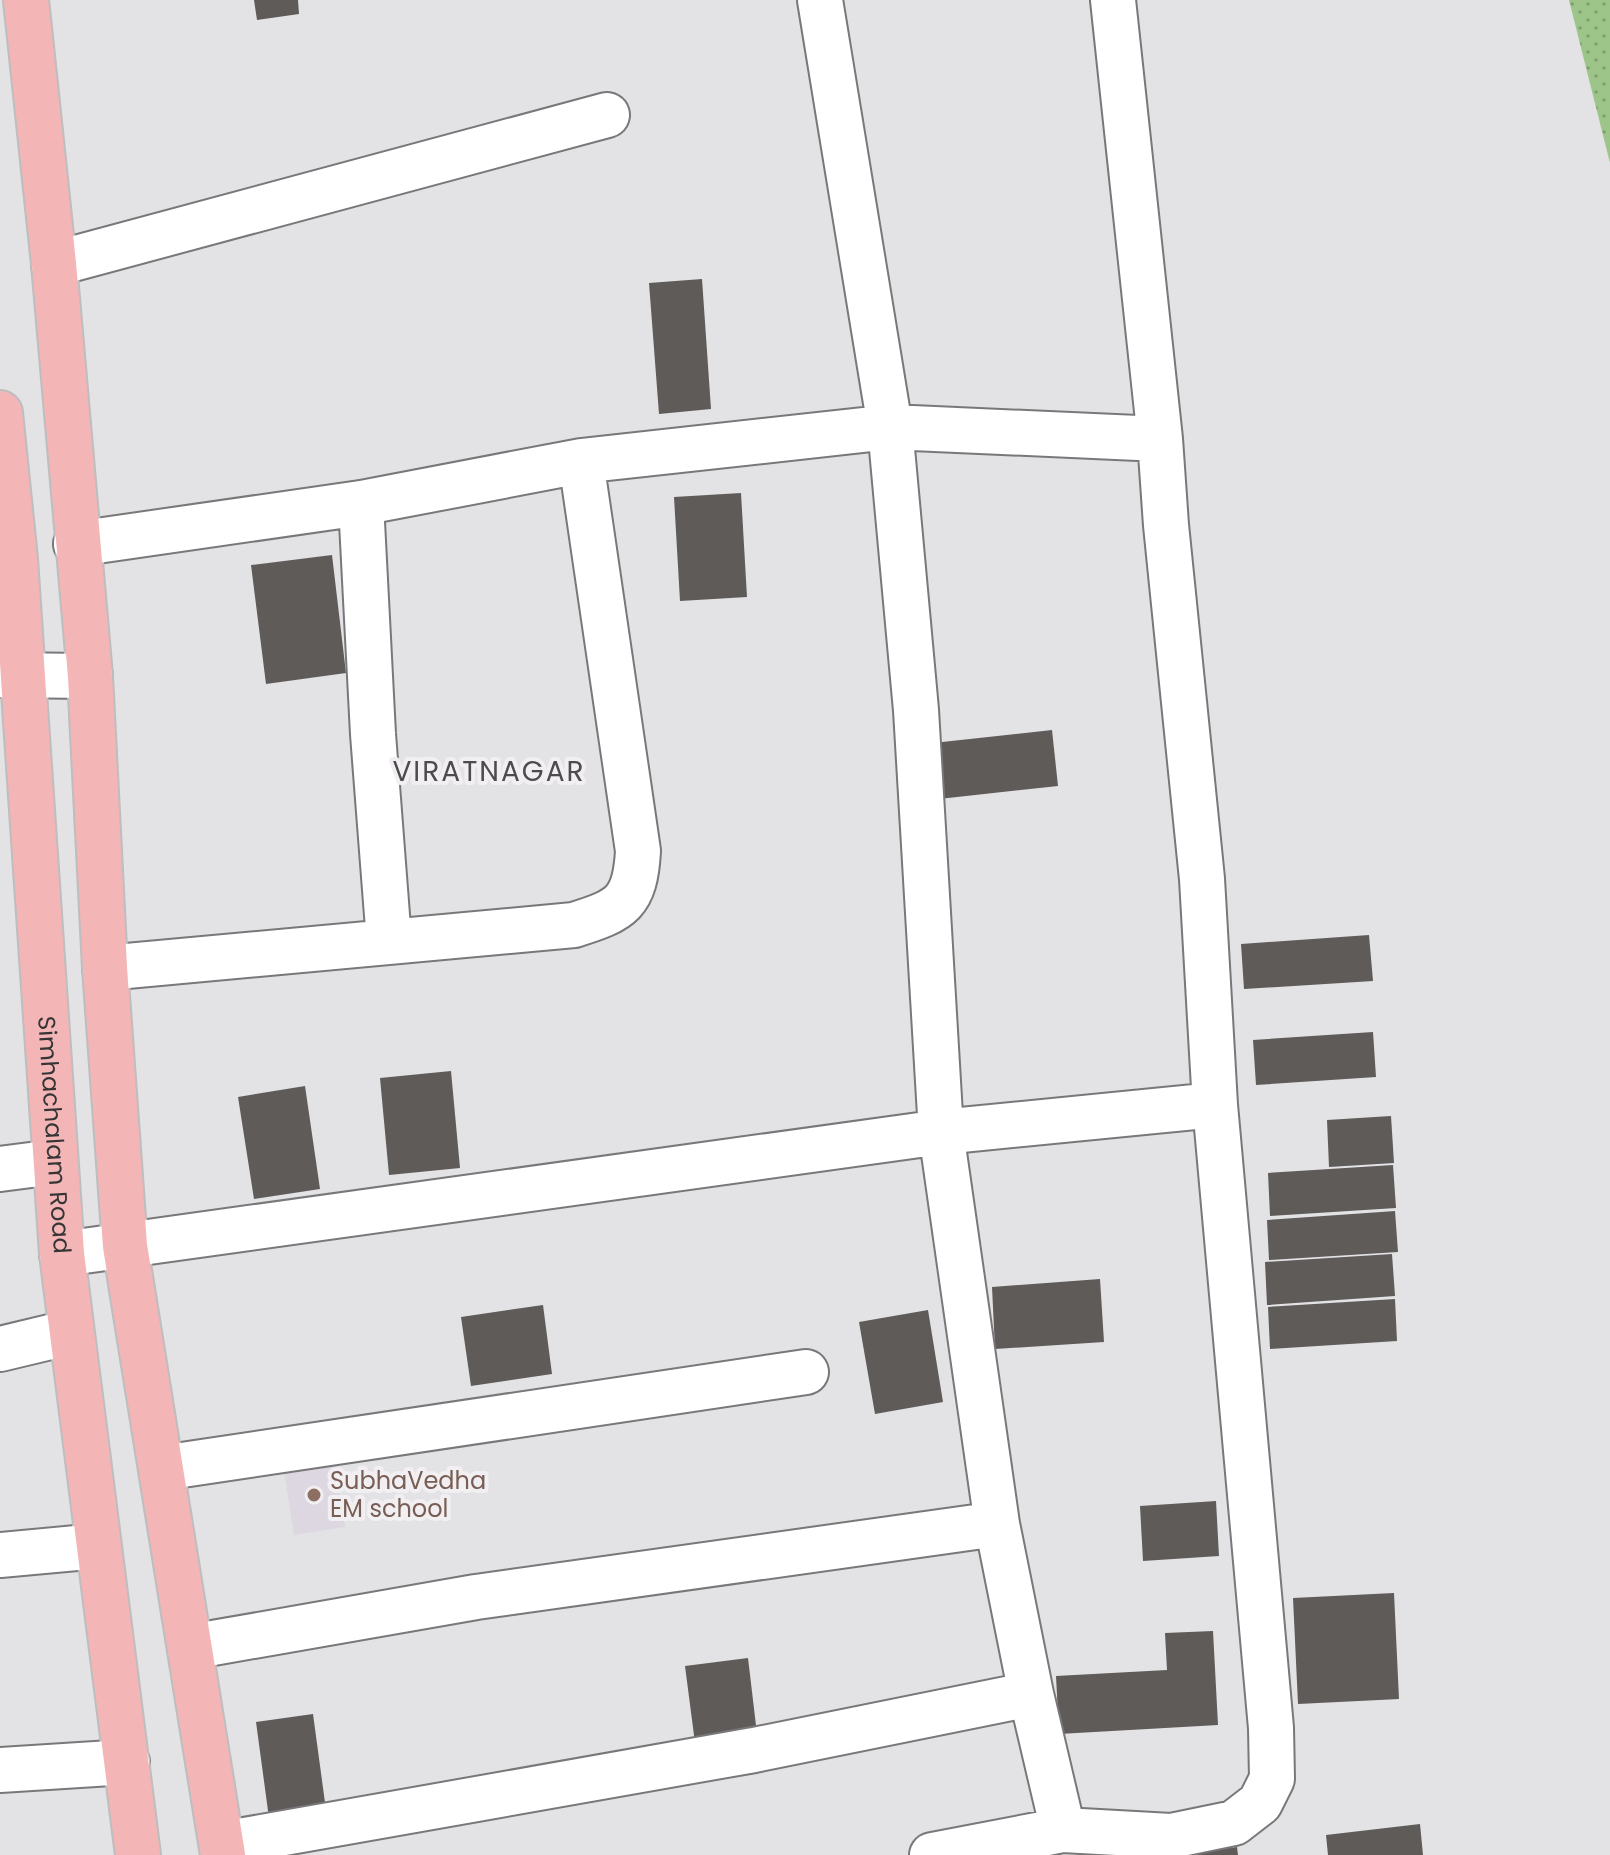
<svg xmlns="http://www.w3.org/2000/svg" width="1610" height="1855" font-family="Poppins,sans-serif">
	<defs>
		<pattern id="grass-dots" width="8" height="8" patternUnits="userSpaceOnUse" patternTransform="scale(2)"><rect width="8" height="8" fill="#9dc58a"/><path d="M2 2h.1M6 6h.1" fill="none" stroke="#81a172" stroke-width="1.8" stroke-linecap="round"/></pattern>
	</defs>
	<rect width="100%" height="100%" fill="#e3e2e5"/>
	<path fill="#dcd7e1" d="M334 1456 345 1527 294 1535 283 1464Z"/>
	<path fill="url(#grass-dots)" d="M1569 0H1610V163Z"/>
	<path fill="#5e5b59" d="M254 0H298L299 14 257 20Z
		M702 279 711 409 659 414 649 283Z
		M741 493 747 597 680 601 674 497Z
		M332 555 346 673 266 684 251 565Z
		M1052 730 1058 786 939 799 933 743Z
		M1369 935 1373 981 1244 989 1241 944Z
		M1373 1032 1376 1077 1256 1085 1253 1040Z
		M451 1071 460 1168 389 1175 380 1078Z
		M305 1086 320 1189 254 1199 238 1097Z
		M1391 1116 1394 1163 1329 1167 1327 1120Z
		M1393 1165 1396 1208 1270 1216 1268 1173Z
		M1395 1211 1398 1252 1269 1260 1267 1220Z
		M1392 1254 1395 1296 1267 1305 1265 1262Z
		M1100 1279 1104 1342 995 1349 992 1287Z
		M1395 1299 1397 1341 1270 1349 1268 1307Z
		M543 1305 552 1374 471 1386 461 1317Z
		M928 1310 943 1402 875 1414 859 1322Z
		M1216 1501 1219 1556 1143 1561 1140 1506Z
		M1394 1593 1399 1699 1298 1704 1293 1598Z
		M1213 1631 1218 1725 1059 1734 1056 1676 1167 1670 1165 1633Z
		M748 1658 757 1734 695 1743 685 1666Z
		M313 1714 326 1810 269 1818 256 1722Z
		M1420 1824 1423 1855H1328L1326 1835Z
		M1237 1847 1238 1855H1190V1853Z"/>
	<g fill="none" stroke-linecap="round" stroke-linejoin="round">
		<g stroke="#79777a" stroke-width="48">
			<path id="minor" d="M820 0 890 427 916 710 941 1132 997 1524 1031 1694 1063 1830
				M54 264 607 115
				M361 503 373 734 389 941
				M76 544 361 503 581 461 890 427 1160 439
				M0 675 90 676
				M105 968 574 925C622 910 635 903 638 851L581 461
				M0 1169 54 1162
				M62 1254 941 1132 1215 1105
				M0 1349 71 1332
				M162 1468 806 1372
				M0 1555 98 1546
				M190 1647 476 1597 997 1524
				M0 1770 127 1762
				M222 1844 754 1750 1031 1694
				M932 1855 1063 1830 1171 1836 1234 1823 1260 1803 1272 1779 1271 1728 1215 1105 1202 879 1166 525 1160 439 1113 0"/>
		</g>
		<g stroke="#bebebf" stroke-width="48">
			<g id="major">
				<path d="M26 0 54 264 90 676 105 968 125 1246 223 1855"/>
				<path id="s1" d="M0 413 15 559 62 1254 138 1855"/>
			</g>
		</g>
		<use href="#minor" stroke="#fff" stroke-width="44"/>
		<use href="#major" stroke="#f4b5b6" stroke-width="44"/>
	</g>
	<circle fill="#8d6e63" stroke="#f1eff2" stroke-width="3" cx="314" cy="1495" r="8"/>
	<g text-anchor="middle" stroke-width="8" stroke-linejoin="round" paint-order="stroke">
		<g font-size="24" fill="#353536" stroke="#f1eff2">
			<text dy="8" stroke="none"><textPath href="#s1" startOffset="724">Simhachalam Road</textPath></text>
		</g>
		<g font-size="24" fill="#785e54" stroke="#f1eff2" text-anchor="start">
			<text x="330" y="1489">SubhaVedha<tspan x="330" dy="28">EM school</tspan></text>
		</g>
		<g font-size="28" letter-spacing="2" fill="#4d4b4e" stroke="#f1eff2">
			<text x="489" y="781">VIRATNAGAR</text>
		</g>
	</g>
</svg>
